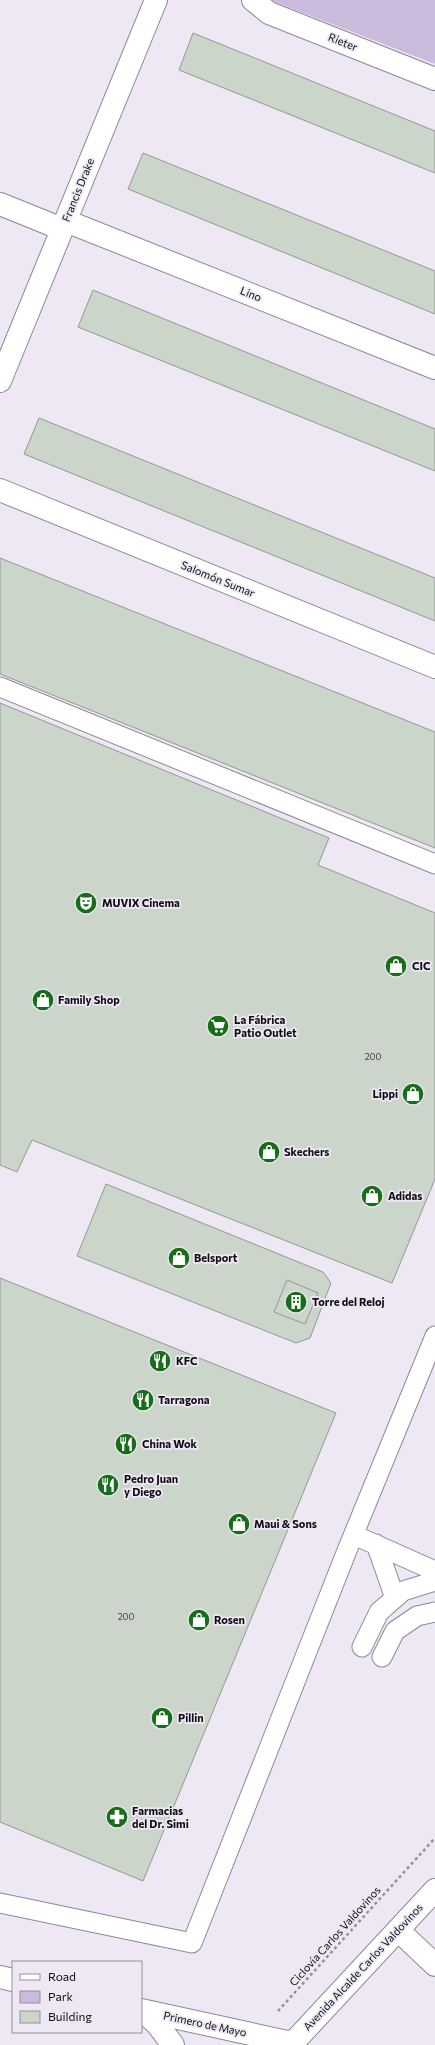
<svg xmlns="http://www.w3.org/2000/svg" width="435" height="2045" font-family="Commissioner,sans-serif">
	<rect width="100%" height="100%" fill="#eee8f5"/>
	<path fill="#cabbdd" d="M270 0H435V64Z"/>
	<path fill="#cbd5ca" stroke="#919a90" d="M193 33 435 131V173L179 70Z
		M143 153 435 271V314L128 189Z
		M93 290 435 429V471L78 327Z
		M39 418 435 578V621L24 454Z
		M0 558 435 732V848L0 674Z
		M0 703 329 838 318 865 435 913V1179L392 1283 32 1140 17 1172 0 1165Z
		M106 1184 323 1272 331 1283 310 1338 296 1343 77 1256Z
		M0 1278 336 1413 143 1881 0 1822Z
		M287 1280 318 1293 305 1324 274 1312Z"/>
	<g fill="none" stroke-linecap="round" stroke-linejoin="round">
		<g stroke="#8d8894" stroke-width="21">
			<path id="service" d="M0 687 435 864
				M354 1535 435 1571
				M376 1544 395 1598
				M362 1647 379 1612 403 1591 435 1581
				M382 1657 395 1631 417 1616 435 1612
				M0 1903 192 1943 346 1553 435 1336"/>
		</g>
		<g stroke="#8d8894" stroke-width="24">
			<path id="minor" d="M253 0 269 13 435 79
				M0 204 62 229
				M66 221 435 368
				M0 381 156 0
				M0 490 435 667"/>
		</g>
		<g stroke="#8d8894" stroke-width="24">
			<path id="tertiary" d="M398 1930 435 1965
				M0 1977 13 1980
				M141 2010 292 2043"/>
		</g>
		<g stroke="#8d8894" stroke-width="24">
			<path id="primary" d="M142 2011 157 2024 173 2045
				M291 2045 435 1890"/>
		</g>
		<path stroke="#95919a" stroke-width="2.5" stroke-dasharray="3 3" stroke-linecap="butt" d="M278 2011 435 1838"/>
		<use href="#service" stroke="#fff" stroke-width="19"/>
		<use href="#minor" stroke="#fff" stroke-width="22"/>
		<use href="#tertiary" stroke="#fff" stroke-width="22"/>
		<use href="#primary" stroke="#fff" stroke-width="22"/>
	</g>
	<defs>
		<g id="theatre-disc" transform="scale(1.15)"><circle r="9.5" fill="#166e19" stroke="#eee8f5"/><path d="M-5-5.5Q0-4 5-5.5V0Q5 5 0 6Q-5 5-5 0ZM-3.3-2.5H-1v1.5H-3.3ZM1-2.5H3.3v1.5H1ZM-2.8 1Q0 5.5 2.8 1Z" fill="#fff"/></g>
		<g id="shop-disc" transform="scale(1.15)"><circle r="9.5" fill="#166e19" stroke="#eee8f5"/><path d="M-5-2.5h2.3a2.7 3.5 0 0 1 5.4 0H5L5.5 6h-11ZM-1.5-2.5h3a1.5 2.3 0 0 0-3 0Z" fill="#fff"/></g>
		<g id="supermarket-disc" transform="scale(1.15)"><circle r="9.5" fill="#166e19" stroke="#eee8f5"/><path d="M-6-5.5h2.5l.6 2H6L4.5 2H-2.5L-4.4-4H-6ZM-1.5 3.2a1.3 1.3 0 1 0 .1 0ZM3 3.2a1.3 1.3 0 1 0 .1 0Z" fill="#fff"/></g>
		<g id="building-disc" transform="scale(1.15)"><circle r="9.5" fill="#166e19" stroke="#eee8f5"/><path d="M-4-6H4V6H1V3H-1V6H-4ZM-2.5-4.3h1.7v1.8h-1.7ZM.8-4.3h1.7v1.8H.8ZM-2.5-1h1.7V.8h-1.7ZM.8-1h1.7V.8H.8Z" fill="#fff"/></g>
		<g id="restaurant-disc" transform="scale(1.15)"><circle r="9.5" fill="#166e19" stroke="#eee8f5"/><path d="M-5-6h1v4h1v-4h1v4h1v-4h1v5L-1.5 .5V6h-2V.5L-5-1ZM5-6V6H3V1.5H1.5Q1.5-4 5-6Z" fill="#fff"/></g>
		<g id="pharmacy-disc" transform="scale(1.15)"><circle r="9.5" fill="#166e19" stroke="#eee8f5"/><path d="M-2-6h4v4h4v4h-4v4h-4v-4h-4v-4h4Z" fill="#fff"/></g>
	</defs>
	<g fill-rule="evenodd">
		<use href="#theatre-disc" x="86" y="903"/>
		<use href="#shop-disc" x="396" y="966"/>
		<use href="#shop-disc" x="43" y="1000"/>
		<use href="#supermarket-disc" x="218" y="1026"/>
		<use href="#shop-disc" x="413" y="1094"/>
		<use href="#shop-disc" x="269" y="1152"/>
		<use href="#shop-disc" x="372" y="1196"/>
		<use href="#shop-disc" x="179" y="1258"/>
		<use href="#building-disc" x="296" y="1302"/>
		<use href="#restaurant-disc" x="160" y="1361"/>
		<use href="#restaurant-disc" x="143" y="1400"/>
		<use href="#restaurant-disc" x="126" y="1444"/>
		<use href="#restaurant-disc" x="108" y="1485"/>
		<use href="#shop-disc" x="239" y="1524"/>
		<use href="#shop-disc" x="199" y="1620"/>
		<use href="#shop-disc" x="162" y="1718"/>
		<use href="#pharmacy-disc" x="117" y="1817"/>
	</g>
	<g text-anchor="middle" stroke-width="3.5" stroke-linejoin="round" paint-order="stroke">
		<g font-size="9" fill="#3e3f40">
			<text x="373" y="1060">200</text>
			<text x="126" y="1620">200</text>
		</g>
		<g font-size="11" fill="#0f0d12" stroke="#eee8f5">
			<text transform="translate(343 42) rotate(22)" y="4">Rieter</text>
			<text transform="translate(78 190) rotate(-68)" y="4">Francis Drake</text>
			<text transform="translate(251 294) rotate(22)" y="4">Lino</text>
			<text transform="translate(218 579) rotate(22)" y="4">Salomón Sumar</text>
			<text transform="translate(335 1936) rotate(-48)" y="4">Ciclovía Carlos Valdovinos</text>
			<text transform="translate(363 1967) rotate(-47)" y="4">Avenida Alcalde Carlos Valdovinos</text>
			<text transform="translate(205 2024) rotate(12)" y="4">Primero de Mayo</text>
		</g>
		<g font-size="11" font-weight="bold" fill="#0f0d12" stroke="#eee8f5" text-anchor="start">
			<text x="102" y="907">MUVIX Cinema</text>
			<text x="412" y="970">CIC</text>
			<text x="58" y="1004">Family Shop</text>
			<text x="234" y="1024">La Fábrica<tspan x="234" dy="13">Patio Outlet</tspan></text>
			<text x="398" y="1098" text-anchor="end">Lippi</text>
			<text x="284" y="1156">Skechers</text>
			<text x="388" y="1200">Adidas</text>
			<text x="194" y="1262">Belsport</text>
			<text x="312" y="1306">Torre del Reloj</text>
			<text x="176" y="1365">KFC</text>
			<text x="158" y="1404">Tarragona</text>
			<text x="142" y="1448">China Wok</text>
			<text x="124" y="1483">Pedro Juan<tspan x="124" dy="13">y Diego</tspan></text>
			<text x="254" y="1528">Maui &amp; Sons</text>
			<text x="214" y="1624">Rosen</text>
			<text x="178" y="1722">Pillin</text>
			<text x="132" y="1815">Farmacias<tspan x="132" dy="13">del Dr. Simi</tspan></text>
		</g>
	</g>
	<rect x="12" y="1961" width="130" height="72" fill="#eee8f5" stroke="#95909a"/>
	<rect x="20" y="1974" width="20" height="6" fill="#ffffff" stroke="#95909a"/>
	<text x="48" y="1981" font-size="12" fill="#0f0d12">Road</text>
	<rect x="20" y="1991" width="20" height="12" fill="#cabbdd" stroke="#95909a"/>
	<text x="48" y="2001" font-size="12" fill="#0f0d12">Park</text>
	<rect x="20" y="2011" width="20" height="12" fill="#cbd5ca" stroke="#95909a"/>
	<text x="48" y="2021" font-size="12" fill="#0f0d12">Building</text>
</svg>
